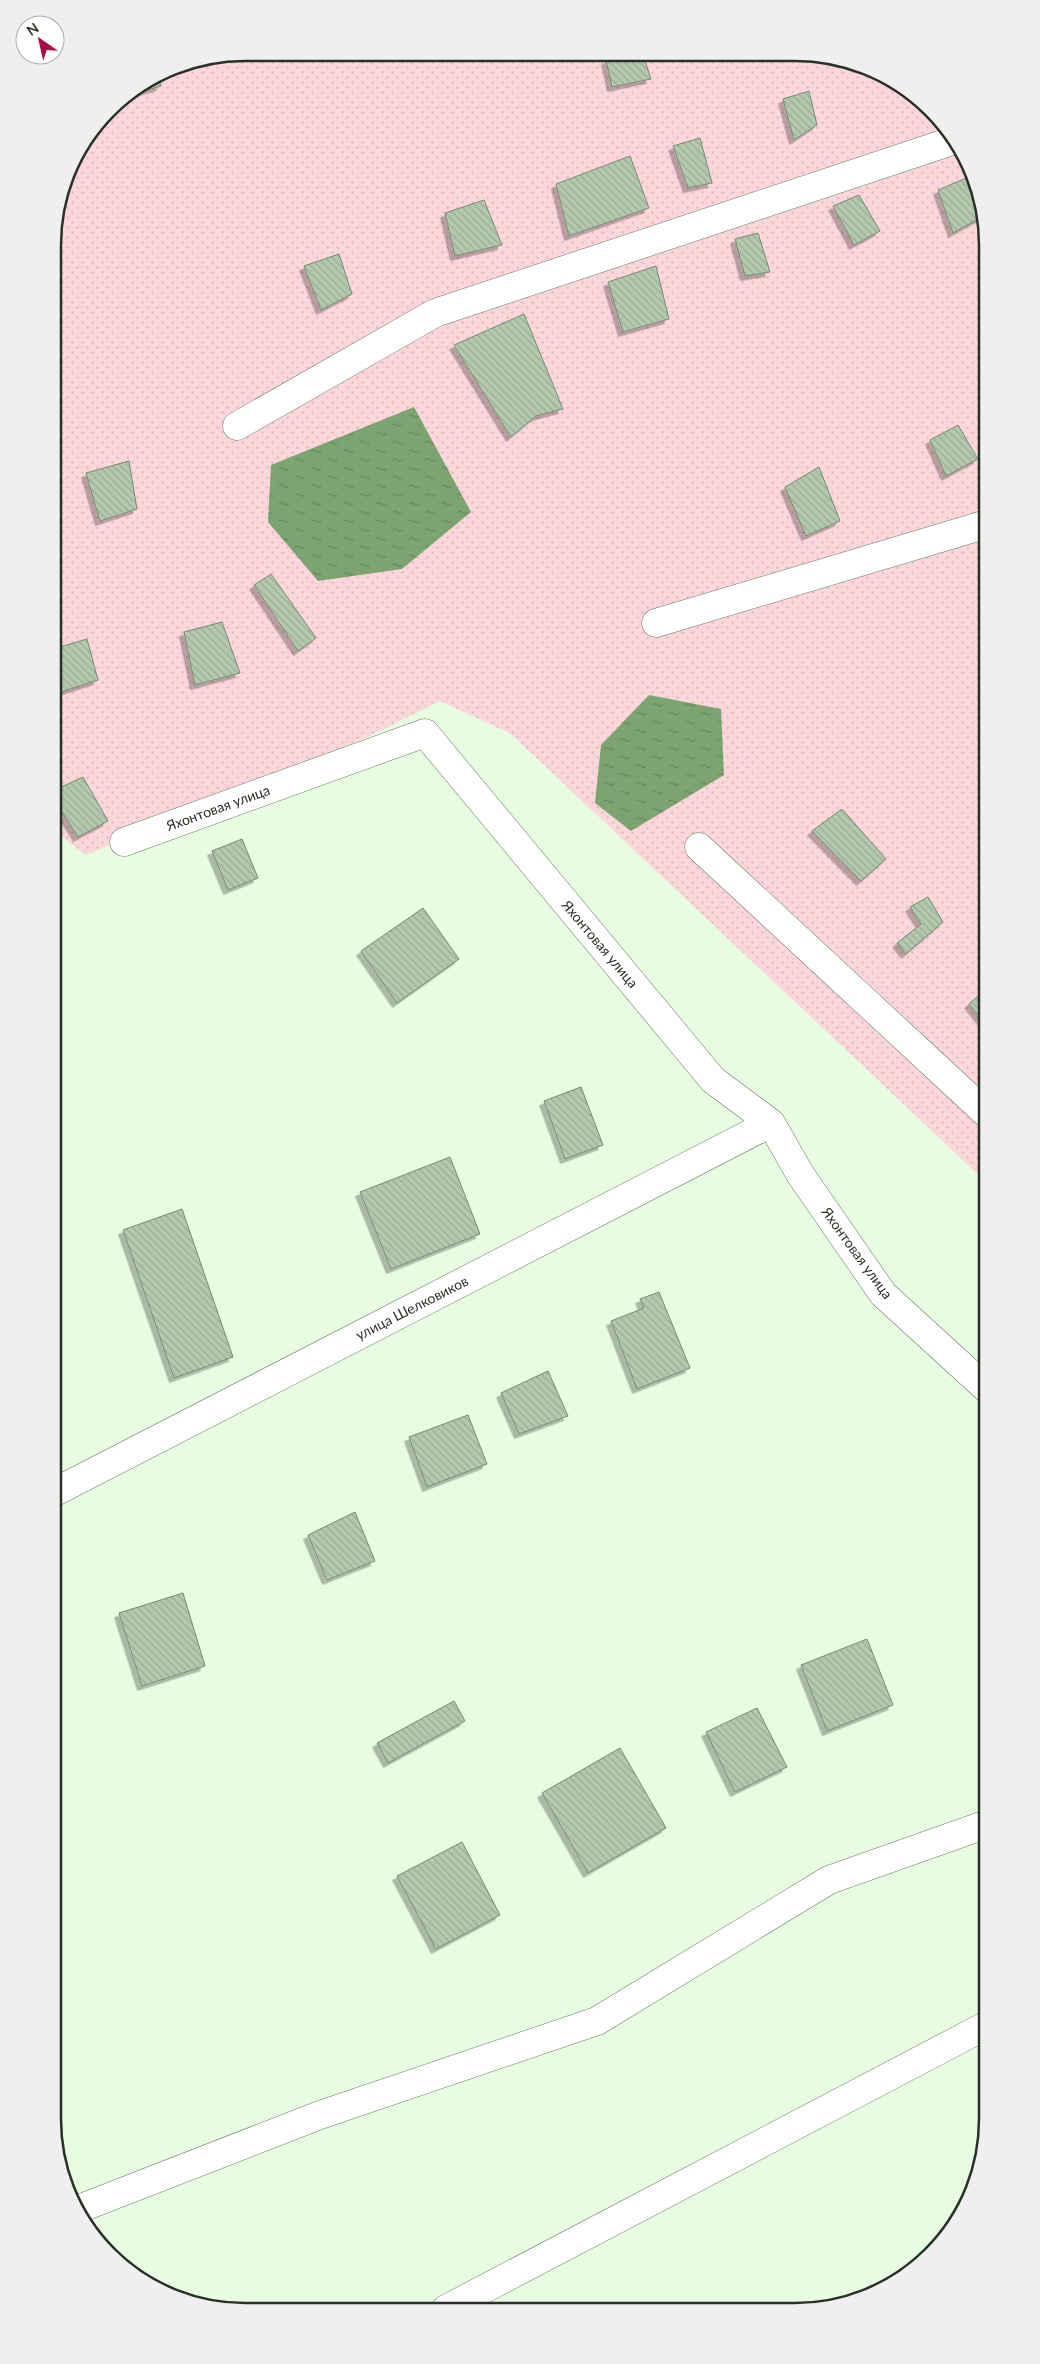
<svg xmlns="http://www.w3.org/2000/svg" width="1040" height="2364" font-family="Lato,sans-serif">
	<defs>
		<pattern id="garden-dots" width="8" height="8" patternUnits="userSpaceOnUse" patternTransform="scale(1.25)"><rect width="8" height="8" fill="#fbd6db"/><path d="M2 2h.1M6 6h.1" fill="none" stroke="#d7b8bc" stroke-width="1.8" stroke-linecap="round"/></pattern>
		<pattern id="water-ripples" width="26" height="14" patternUnits="userSpaceOnUse" patternTransform="scale(1.25)"><rect width="26" height="14" fill="#7da371"/><path d="M2 4q2-2 4 0t4 0M15 11q2-2 4 0t4 0" fill="none" stroke="#66855d"/></pattern>
		<pattern id="building-back-hatch" width="6" height="6" patternUnits="userSpaceOnUse" patternTransform="scale(1.25)"><rect width="6" height="6" fill="#b4c8ae"/><path d="M-1 5l2 2M0 0l6 6M5-1l2 2" fill="none" stroke="#9bac96"/></pattern>
		<filter id="shadow"><feDropShadow dx="-4.5" dy="4.5" stdDeviation="0" flood-color="#0004"/></filter>
	</defs>
	<rect width="100%" height="100%" fill="#e7fce1"/>
	<path fill="url(#garden-dots)" d="M245 53 832 56 881 72 931 109 962 149 981 195 987 245V1183L511 734 440 701 374 734 86 855 53 830V232L72 159 118 100 171 67Z"/>
	<path fill="url(#water-ripples)" d="M414 407 471 512 402 569 318 581 268 522 271 465Z
		M649 695 721 709 724 775 631 831 595 803 601 745Z"/>
	<path fill="url(#building-back-hatch)" stroke="#778a71" filter="url(#shadow)" d="M622 55H643L651 79 612 87 606 60Z
		M158 76 161 86 134 94 133 91Z
		M809 91 817 125 794 140 783 99Z
		M700 138 712 183 688 188 673 146Z
		M630 156 649 208 569 236 556 184Z
		M971 176 984 216 953 233 938 190Z
		M859 195 880 231 854 245 833 206Z
		M484 200 502 245 455 256 445 213Z
		M758 233 770 272 745 276 735 239Z
		M339 254 352 294 321 310 304 266Z
		M656 266 669 319 623 332 608 282Z
		M524 314 563 409 536 416 511 437 454 345Z
		M958 425 978 459 946 476 930 440Z
		M129 461 137 509 100 521 86 473Z
		M819 467 840 521 806 536 785 487Z
		M271 574 316 638 298 651 254 585Z
		M222 622 240 673 195 685 184 632Z
		M87 639 98 680 58 693 53 670V649Z
		M83 777 108 821 78 837 53 798V791Z
		M842 809 886 859 861 881 812 831Z
		M242 839 258 878 228 890 212 851Z
		M928 897 943 922 906 954 897 943 921 924 910 907Z
		M423 908 459 959 397 1003 361 951Z
		M987 988V1026L969 1004Z
		M581 1087 603 1145 565 1159 544 1101Z
		M450 1157 480 1234 391 1269 360 1192Z
		M182 1209 233 1357 174 1378 123 1230Z
		M659 1292 690 1368 637 1389 611 1321 644 1308 640 1299Z
		M548 1371 568 1416 519 1434 501 1393Z
		M468 1415 487 1464 427 1487 409 1437Z
		M355 1512 375 1561 327 1580 308 1535Z
		M183 1593 205 1666 142 1686 119 1613Z
		M867 1639 893 1705 827 1731 801 1665Z
		M454 1701 465 1721 388 1763 377 1743Z
		M757 1708 787 1767 735 1792 706 1732Z
		M620 1748 666 1828 588 1873 542 1793Z
		M462 1842 500 1915 436 1949 397 1876Z"/>
	<g fill="none" stroke-linecap="round" stroke-linejoin="round">
		<g stroke="#677a62" stroke-width="29">
			<path id="minor" d="M237 426 435 313 955 140
				M656 623 987 524
				M124 842 425 733 713 1080 771 1123 800 1174 883 1294 987 1389
				M699 847 987 1114
				M53 1493 771 1123
				M76 2210 320 2115 597 2021 829 1880 987 1824
				M446 2309 987 2025"/>
		</g>
		<use href="#minor" stroke="#fff" stroke-width="28"/>
	</g>
	<g text-anchor="middle" stroke-width="4" stroke-linejoin="round" paint-order="stroke">
		<g font-size="14" fill="#293126" stroke="#fff">
			<text transform="translate(218 808) rotate(-20)" y="5">Яхонтовая улица</text>
			<text transform="translate(600 944) rotate(50)" y="5">Яхонтовая улица</text>
			<text transform="translate(857 1253) rotate(54)" y="5">Яхонтовая улица</text>
			<text transform="translate(412 1308) rotate(-27)" y="5">улица Шелковиков</text>
		</g>
	</g>
	<path d="M0 0H1040V2364H0ZM245 61H795A184 184 0 0 1 979 245V2119A184 184 0 0 1 795 2303H245A184 184 0 0 1 61 2119V245A184 184 0 0 1 245 61Z" fill="#eeefee" fill-rule="evenodd"/>
	<path fill="none" stroke="#293126" stroke-width="2.5" d="M245 61H795A184 184 0 0 1 979 245V2119A184 184 0 0 1 795 2303H245A184 184 0 0 1 61 2119V245A184 184 0 0 1 245 61Z"/>
	<g transform="translate(40 40) rotate(326)"><circle r="24" fill="#ffffff" stroke="#a9ada8"/>
	<path d="M0-4L9 19L0 12L-9 19Z" fill="#a60e45"/>
	<text y="-8" font-size="14" font-weight="bold" text-anchor="middle" fill="#293126">N</text>
	</g>
</svg>
